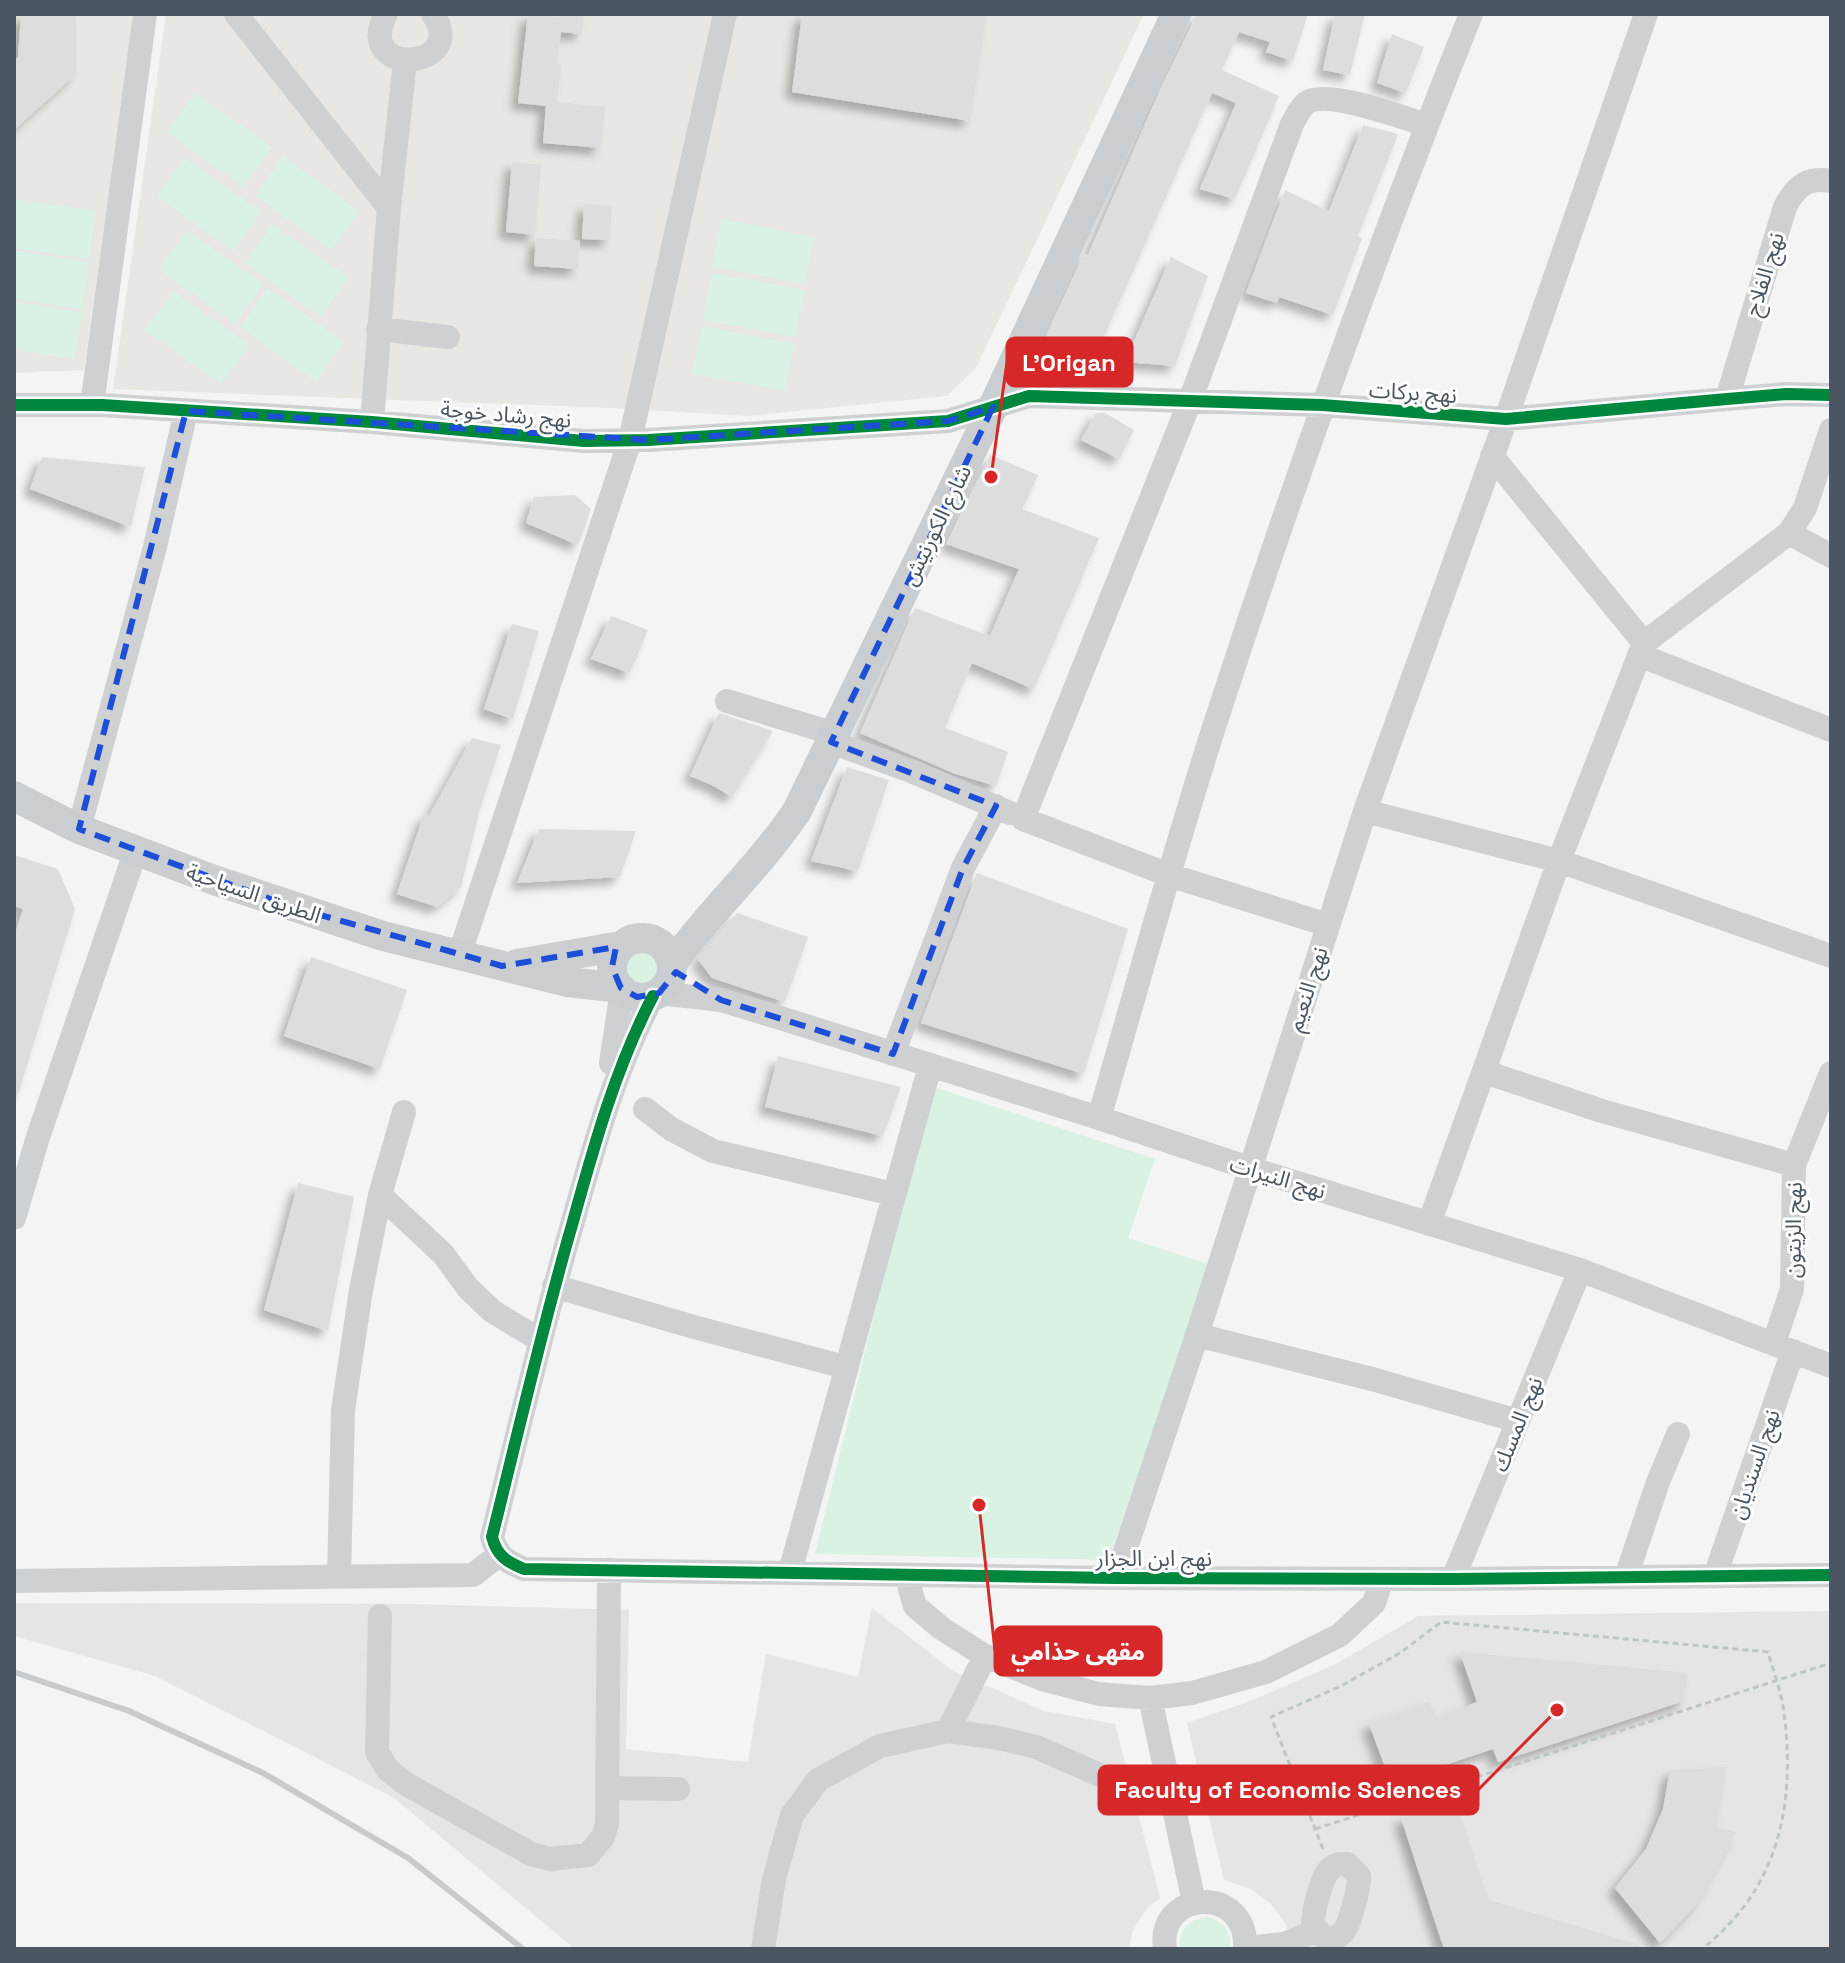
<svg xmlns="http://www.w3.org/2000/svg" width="1845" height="1963" font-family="'Space Grotesk','Noto Sans Arabic',sans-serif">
	<defs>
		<filter id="shadow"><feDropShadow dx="-7" dy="7" stdDeviation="4" flood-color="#0004"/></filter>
	</defs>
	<rect width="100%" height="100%" fill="#f4f4f4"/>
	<path fill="#e8e7e3" d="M14 14H133L84 370 14 373Z
		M166 14H1144L976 368 947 396 748 416 610 408 113 389Z"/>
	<path fill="#e6e5e6" d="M14 1603 411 1604 629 1610 626 1749 748 1762 766 1654 858 1677 872 1608 953 1671 1044 1711 1115 1724 1160 1898 1147 1908 1132 1932 1129 1949H575L393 1797 155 1676 14 1636Z
		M1831 1611V1949H1294L1285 1923 1270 1903 1249 1888 1224 1880 1187 1723 1248 1702 1336 1664 1418 1616Z"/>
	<path fill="#d9f2e3" d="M195 93 272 147 244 187 167 132Z
		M283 156 359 211 332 250 255 196Z
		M185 158 261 212 234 251 157 197Z
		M14 199 96 211 89 259 14 248Z
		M722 219 814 237 804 284 712 266Z
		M272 224 349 278 321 317 245 263Z
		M187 230 263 284 235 324 159 269Z
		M14 250 89 262 82 309 14 299Z
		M712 273 805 290 795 337 703 320Z
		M267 288 344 342 316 382 240 327Z
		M173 291 249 345 221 384 145 330Z
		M14 302 82 312 74 359 14 350Z
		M702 326 794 344 785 391 692 374Z
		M622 969a19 19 0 1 1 38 0a19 19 0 1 1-38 0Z
		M931 1086 1155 1159 1128 1238 1211 1265 1108 1560 815 1554Z
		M1207 1917C1223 1920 1232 1932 1230 1949H1180C1178 1931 1188 1919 1207 1917Z"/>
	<path fill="#ddddde" filter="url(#shadow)" d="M21 14H76V74L14 130V61L18 57Z
		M528 14 562 17 563 14H584L582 34 561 32 557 64H561L557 102 605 107 601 148 543 143 546 106 518 103Z
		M802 14H987L970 121 792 92Z
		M1197 14H1308L1293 61 1266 52 1270 42 1239 32 1222 70 1279 96 1235 199 1200 189 1236 103 1212 93 1099 348 1090 357H1045L1037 355 1084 254 1088 255 1160 90Z
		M1335 14H1365L1350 75 1323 70Z
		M1392 34 1424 47 1406 93 1377 83Z
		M1363 125 1398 134 1358 236 1362 238 1333 315 1279 297 1277 303 1246 293 1285 190 1329 211Z
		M512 162 541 165 535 235 506 232Z
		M584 204 612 206 610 240 582 239Z
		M536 238 580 241 578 269 534 266Z
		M1171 257 1208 276 1175 366 1125 362Z
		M1096 413H1105L1134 430 1119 459 1081 440Z
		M990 455 1038 475 1022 509 1099 538 1034 689 972 663 945 728 1008 752 996 786 956 774 860 733 915 608 990 636 1019 569 946 544Z
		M42 457 145 467 131 527 30 489Z
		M575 495 591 509 578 545 526 523 534 497Z
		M611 616 648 630 630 673 591 659Z
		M512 624 539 631 513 719 484 709Z
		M719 713 773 731 732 797 712 785 690 776Z
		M472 738 501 745 480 809 461 887 437 907 397 894 424 814 429 816Z
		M847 767 889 780 858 871 811 861Z
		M539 829 636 831 620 877 517 883Z
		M14 855 58 869 75 909 18 1095 14 1094V938L23 909 14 906Z
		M977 873 1128 929 1084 1074 921 1023Z
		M737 913 808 937 785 1002 712 978 698 959Z
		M311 957 407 990 380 1069 284 1036Z
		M778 1056 901 1087 883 1136 765 1107Z
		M298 1183 354 1197 328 1331 264 1310Z
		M1460 1652 1688 1673 1684 1701 1498 1762 1493 1749 1391 1783 1369 1724 1429 1702 1438 1718 1477 1702Z
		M1726 1767 1717 1827 1736 1832 1698 1903 1660 1943 1615 1888 1646 1849 1663 1809 1670 1770Z
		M1455 1799 1489 1900 1640 1945 1639 1949H1444L1401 1818Z"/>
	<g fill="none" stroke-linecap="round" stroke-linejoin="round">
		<path stroke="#bcc7c4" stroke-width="3" stroke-dasharray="6 4" stroke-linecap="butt" d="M1315 1829 1831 1663
			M1323 1849 1271 1717 1341 1686 1400 1653 1441 1622 1768 1652C1773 1670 1780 1688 1783 1706 1797 1801 1780 1888 1702 1949"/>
		<path stroke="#ced0d2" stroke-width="24" d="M236 14 389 208
			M386 14C352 79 471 70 433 14
			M378 329 448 337
			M1727 399 1785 207C1796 186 1807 177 1831 181
			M14 405H102L372 422 584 441 648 440 948 421 1029 396 1322 405 1506 419 1727 399 1786 394 1831 395
			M92 405 145 14
			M372 422 389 208 405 61
			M1492 456 1644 643
			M1789 533 1805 508 1831 430
			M1639 655 1831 730
			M727 701 835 734
			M831 742 911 771 1010 813
			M1365 811 1559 861 1831 956
			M79 829 155 547 186 411
			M1328 925 1169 875 1023 819 1190 401 1292 124C1296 117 1300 108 1306 103 1327 88 1402 118 1427 125
			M459 956 630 440 725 14
			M659 993 721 1000 774 1016 1099 1118 1249 1168 1580 1270 1831 1366
			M653 996C615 1069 594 1146 572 1225 542 1328 518 1433 492 1537 497 1556 507 1562 524 1569L1116 1578 1453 1579 1831 1575
			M893 1054 963 868 996 806
			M611 1063 622 990
			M1485 1072 1602 1111 1794 1165
			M645 1109 671 1129 713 1151 893 1194
			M1099 1118C1138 984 1174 850 1217 718 1294 481 1378 246 1471 14
			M380 1195 443 1254 468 1288 492 1311 540 1340
			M14 1218 38 1137 136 850
			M1429 1224 1559 861 1644 643 1789 533 1831 556
			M554 1286 694 1327 845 1367
			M1197 1335 1372 1379 1518 1421
			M1774 1343 1792 1289 1794 1165 1831 1073
			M790 1572 930 1066
			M906 1575 915 1606 941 1628 985 1656 1045 1680 1099 1694 1150 1698 1192 1693 1266 1672 1340 1635 1374 1603 1382 1579
			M1715 1576 1793 1351
			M339 1577 343 1410 361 1290 380 1195 404 1112
			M1626 1577 1658 1482 1678 1434
			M1116 1578 1197 1335 1365 811 1506 419 1646 14
			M1453 1579 1580 1270
			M14 1581 473 1575 499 1555
			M380 1616 377 1752 388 1770 406 1784 531 1854 550 1859 588 1855 603 1837 607 1824 609 1570
			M1150 1698 1194 1902
			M948 1731 999 1738 1036 1747 1100 1775
			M609 1788 678 1789
			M1347 1864 1359 1876C1360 1886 1350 1924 1343 1932 1338 1938 1332 1938 1325 1938L1313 1927C1312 1915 1321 1879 1329 1870 1334 1864 1340 1864 1347 1864Z
			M1245 1948 1284 1944 1316 1931
			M763 1949 774 1879 792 1815 818 1780 880 1746 948 1731 985 1656
			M1165 1949C1156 1889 1249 1884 1245 1949"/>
		<path stroke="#caced1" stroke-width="30" d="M14 796 79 829 214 880 383 936 567 982 621 988
			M612 968a30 30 0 1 1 60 0a30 30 0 1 1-60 0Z
			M517 964 621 946
			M672 964C711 910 760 866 797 811L993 407 1176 14"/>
		<path stroke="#c9cacc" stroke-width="6" d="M14 1672 129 1711 263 1773 408 1858 523 1949"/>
		<g stroke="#fff" stroke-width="17">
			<path id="cycleway" d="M14 405H102L372 422 584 441 648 440 948 421 1029 396 1322 405 1506 419 1727 399 1786 394 1831 395
				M653 996C615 1069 594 1146 572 1225 542 1328 518 1433 492 1537 497 1556 507 1562 524 1569L1116 1578 1453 1579 1831 1575"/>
		</g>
		<use href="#cycleway" stroke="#00873e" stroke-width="12"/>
	</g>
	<path fill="none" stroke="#1d4ed8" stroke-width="6" stroke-dasharray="16 10" stroke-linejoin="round" d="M993 407 831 742 996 806 963 868 893 1054 721 1000 676 972 659 993 637 997 621 988 612 967 616 947 502 966 292 907 79 829 186 411 648 440 948 421Z"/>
	<g text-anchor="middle" stroke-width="6" stroke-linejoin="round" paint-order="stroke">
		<g font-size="22" fill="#4a5661" stroke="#fff">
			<text transform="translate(1764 274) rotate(-73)" y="8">نهج الفلاح</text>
			<text transform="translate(1413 392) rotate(4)" y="8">نهج بركات</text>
			<text transform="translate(506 414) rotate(5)" y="8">نهج رشاد خوجة</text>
			<text transform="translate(936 525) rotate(-64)" y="8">شارع الكورنيش</text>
			<text transform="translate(254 893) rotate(19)" y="8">الطريق السياحية</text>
			<text transform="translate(1307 989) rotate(-72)" y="8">نهج النعيم</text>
			<text transform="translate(1278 1177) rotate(17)" y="8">نهج النيرات</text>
			<text transform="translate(1793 1230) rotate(-89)" y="8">نهج الزيتون</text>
			<text transform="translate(1517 1424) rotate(-68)" y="8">نهج المسك</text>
			<text transform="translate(1754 1464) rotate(-71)" y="8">نهج السنديان</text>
			<text x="1154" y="1566">نهج ابن الجزار</text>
		</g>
	</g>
	<path fill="none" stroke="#d62828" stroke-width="3" d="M991 477L1007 362M979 1505L995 1651M1557 1710L1478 1790"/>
	<g fill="#d62828" stroke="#fff" stroke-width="3">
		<circle cx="991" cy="477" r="8"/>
		<circle cx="979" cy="1505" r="8"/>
		<circle cx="1557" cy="1710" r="8"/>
	</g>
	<g fill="#d62828" stroke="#d62828" stroke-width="3">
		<rect x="1007" y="338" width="125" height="48" rx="8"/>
		<rect x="995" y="1627" width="166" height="48" rx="8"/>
		<rect x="1099" y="1766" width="379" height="48" rx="8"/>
	</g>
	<g font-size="24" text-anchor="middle" font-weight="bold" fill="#fff">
		<text x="1069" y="371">L'Origan</text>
		<text x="1078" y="1660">مقهى حذامي</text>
		<text x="1288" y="1798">Faculty of Economic Sciences</text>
	</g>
	<rect width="1845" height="1963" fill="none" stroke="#4a5661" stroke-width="32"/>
</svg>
